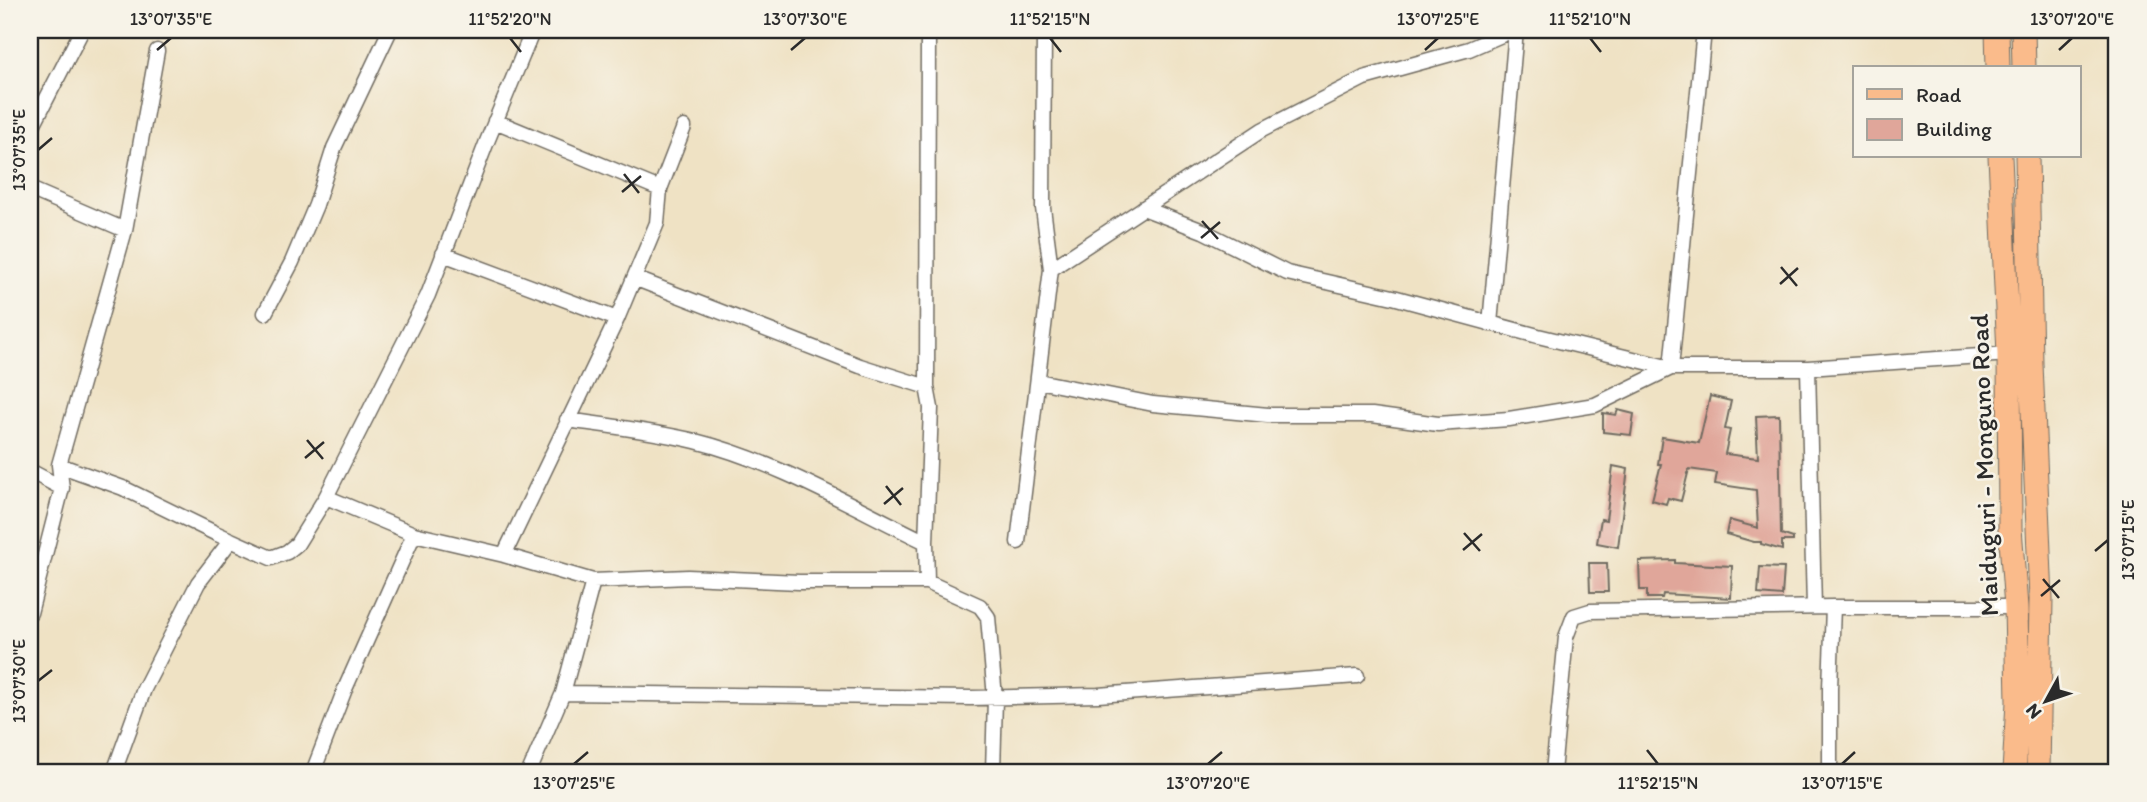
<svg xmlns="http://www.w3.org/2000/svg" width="2147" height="802" font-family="Itim,sans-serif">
	<rect width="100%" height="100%" fill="#f7f3e8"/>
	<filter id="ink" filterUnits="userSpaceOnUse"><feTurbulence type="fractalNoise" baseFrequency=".0143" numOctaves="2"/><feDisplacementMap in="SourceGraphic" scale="14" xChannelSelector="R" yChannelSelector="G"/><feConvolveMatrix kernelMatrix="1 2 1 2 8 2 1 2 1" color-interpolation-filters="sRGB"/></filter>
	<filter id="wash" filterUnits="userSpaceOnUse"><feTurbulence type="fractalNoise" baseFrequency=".00686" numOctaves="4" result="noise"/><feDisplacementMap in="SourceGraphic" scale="28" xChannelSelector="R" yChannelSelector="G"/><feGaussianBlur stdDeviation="1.57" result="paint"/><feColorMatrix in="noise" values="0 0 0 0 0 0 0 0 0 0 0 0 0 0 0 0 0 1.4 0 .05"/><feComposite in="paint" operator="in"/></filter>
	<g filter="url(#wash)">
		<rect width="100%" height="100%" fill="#efe2c4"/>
		<g id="blocks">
			<path fill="#e0a69a" d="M1710 396 1731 401 1725 429 1730 430 1725 454 1758 458 1756 416 1779 415 1781 534 1793 538V541H1782V550L1761 544V542H1754L1726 534 1729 520 1758 528 1756 490 1715 484 1717 473 1689 469 1681 501 1668 498 1666 504 1652 500 1661 464H1658L1662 437 1699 443Z
				M1618 410 1634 414 1631 435 1603 432V413L1616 415Z
				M1613 466 1628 469 1618 547 1597 543 1601 519 1606 520Z
				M1675 560V563L1732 566 1731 598 1663 594 1662 598H1647V590H1640L1639 561Z
				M1589 563H1607L1608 592H1590Z
				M1760 567 1784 568 1782 596 1758 594Z"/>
		</g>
	</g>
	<g filter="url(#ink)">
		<use href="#blocks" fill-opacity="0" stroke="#706b61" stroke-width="2"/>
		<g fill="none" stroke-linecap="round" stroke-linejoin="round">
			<g stroke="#706b61" stroke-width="17">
				<path id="street" d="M495 121 660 189
					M30 131 82 30
					M30 189 125 230
					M1143 208 1203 231 1287 273 1393 297 1538 336 1671 368H1808L2009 354
					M443 254 617 319
					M1051 269 1262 130 1364 78 1469 49 1513 30
					M634 278 860 366 927 387
					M265 313 292 262 316 205 334 148 390 30
					M1490 324 1516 30
					M1671 368 1704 30
					M1808 368 1814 607
					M1038 381 1153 404 1268 415H1372L1438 424 1509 419 1595 405 1671 368
					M567 420C610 426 653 431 695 441 776 461 851 506 926 542
					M59 465 123 488 215 533 271 558 287 552 297 544 326 497 428 295 486 144 533 30
					M30 471 62 488
					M326 497 414 534 504 555 593 581 688 577 799 582H927L980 606 988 617 995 698 993 772
					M1018 542 1051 269 1043 208 1044 30
					M504 555 617 319 657 223 660 189 684 127
					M927 582 926 542 931 408 927 387 928 30
					M30 613 62 488 59 465 125 230 157 51
					M563 693 970 698 1098 695 1357 676
					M114 772 144 689 198 583 231 540
					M313 772 345 689 414 534
					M529 772 563 693 593 581
					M1553 772 1566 637 1574 616 1590 611 1833 607H2016
					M1830 772V688L1833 607"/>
			</g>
			<g stroke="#706b61" stroke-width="25">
				<path id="primary" d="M1997 30 1998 68
					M2023 30 2024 68
					M2000 156 2009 354 2010 528 2016 607 2018 702 2014 772
					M2027 156 2031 364 2041 599 2038 772"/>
			</g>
			<use href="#street" stroke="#fff" stroke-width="14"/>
			<use href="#primary" stroke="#fabb8b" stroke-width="23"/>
		</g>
	</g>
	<path fill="none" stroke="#2b2b2b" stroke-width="2.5" d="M510 38 521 52M1050 38 1061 52M1590 38 1601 52M157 50 171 38M791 50 805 38M1425 50 1438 38M2059 50 2072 38M38 150 52 138M624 174 639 193M622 192 641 176M1202 221 1218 239M1201 238 1220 222M1781 267 1797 286M1780 284 1798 268M307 440 323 459M305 458 324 442M886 486 901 505M884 504 903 488M1464 533 1480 551M1463 550 1482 534M2095 551 2108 540M2043 579 2059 598M2041 596 2060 580M38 681 52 670M1647 750 1658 764M574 764 588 752M1208 764 1222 752M1842 764 1855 752"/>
	<g text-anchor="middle" stroke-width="5" stroke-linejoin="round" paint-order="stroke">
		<g font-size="26" fill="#2b2b2b" stroke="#f7f3e8">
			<text transform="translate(1984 465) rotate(-92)" y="9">Maiduguri - Monguno Road</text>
		</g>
	</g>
	<rect width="2147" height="802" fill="none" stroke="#f7f3e8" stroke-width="77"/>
	<rect x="1853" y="66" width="228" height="91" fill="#f7f3e8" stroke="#a5a39c" stroke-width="2"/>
	<rect x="1867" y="89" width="35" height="10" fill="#fabb8b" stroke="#a5a39c" stroke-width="2"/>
	<text x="1916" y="102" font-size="21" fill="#2b2b2b">Road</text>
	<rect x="1867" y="119" width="35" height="21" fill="#e0a69a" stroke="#a5a39c" stroke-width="2"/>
	<text x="1916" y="136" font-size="21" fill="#2b2b2b">Building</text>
	<g transform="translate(2046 701) rotate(230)" stroke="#f7f3e8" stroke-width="5" paint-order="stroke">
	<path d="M0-5L12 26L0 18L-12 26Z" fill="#2b2b2b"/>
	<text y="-10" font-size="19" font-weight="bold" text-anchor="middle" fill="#2b2b2b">N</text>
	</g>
	<rect x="38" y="38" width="2070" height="726" fill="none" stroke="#2b2b2b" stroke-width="2.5"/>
	<g font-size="18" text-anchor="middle" fill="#2b2b2b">
		<text x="171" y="25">13°07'35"E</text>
		<text x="510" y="25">11°52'20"N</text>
		<text x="805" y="25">13°07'30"E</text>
		<text x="1050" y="25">11°52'15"N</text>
		<text x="1438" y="25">13°07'25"E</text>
		<text x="1590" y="25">11°52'10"N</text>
		<text x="2072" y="25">13°07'20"E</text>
		<text transform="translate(19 150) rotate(-90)" y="6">13°07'35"E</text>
		<text transform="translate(2128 540) rotate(-90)" y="6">13°07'15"E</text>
		<text transform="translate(19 681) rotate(-90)" y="6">13°07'30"E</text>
		<text x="574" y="789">13°07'25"E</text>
		<text x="1208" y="789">13°07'20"E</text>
		<text x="1658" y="789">11°52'15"N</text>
		<text x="1842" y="789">13°07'15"E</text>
	</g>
</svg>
